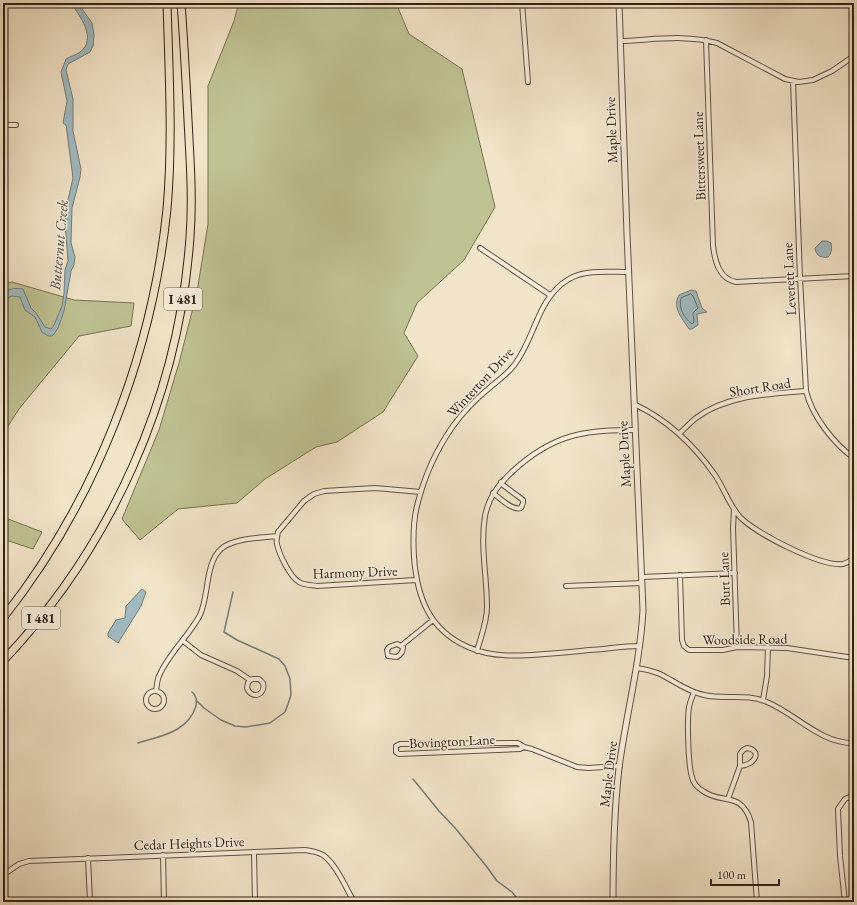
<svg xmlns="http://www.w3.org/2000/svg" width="857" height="905" font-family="'EB Garamond',serif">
	<rect width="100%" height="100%" fill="#f2e4c8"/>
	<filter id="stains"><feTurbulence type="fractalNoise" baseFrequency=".005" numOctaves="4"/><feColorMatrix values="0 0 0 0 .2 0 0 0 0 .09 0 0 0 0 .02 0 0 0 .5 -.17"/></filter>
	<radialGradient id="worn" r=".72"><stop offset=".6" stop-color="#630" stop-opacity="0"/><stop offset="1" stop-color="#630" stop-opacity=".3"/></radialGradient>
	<path fill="#bfc293" stroke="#787254" d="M239 3H396L409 34 462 69 495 207 464 260 417 303 404 333 418 356 383 412 337 442 316 447 265 479 237 503 178 509 140 540 122 519 159 430 179 363 197 292 208 224V86L234 21Z
		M12 282 74 300 134 303 131 326 79 336 19 409 3 434V284Z
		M3 517 42 532 33 549 3 539Z"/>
	<path fill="#a1bbc1" stroke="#747d7c" d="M71 3H78L92 23 94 35 93 46 90 52 68 64 66 70 73 99V131L81 169 80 177 72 208 71 243 75 257 74 265 71 271 64 311 58 328 54 334 52 336H48L42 332 35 317 25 310 20 297 11 296 3 303V294C10 288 14 288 23 289L31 308 36 313 45 327 51 329 54 325 62 306 64 293 65 270 68 261 65 223 66 209 73 178 66 125 63 123 67 101 61 72 66 59C71 56 76 55 80 52 98 39 79 15 71 3Z
		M822 241H827L831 243C832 248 832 253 828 257 821 258 816 256 815 248Z
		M691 290 696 291 702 308 707 312 697 314 698 325 692 329H689C682 318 672 308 679 295Z
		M142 589 146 592 141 606 118 643 108 636V633L116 620 125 618 126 606Z"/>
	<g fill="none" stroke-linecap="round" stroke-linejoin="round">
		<path stroke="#696e6a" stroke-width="1" d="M691 294 693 296 698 308 693 313 694 322 692 324C684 318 678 308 681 298Z"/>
		<path stroke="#747d7c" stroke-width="1.5" d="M197 701 204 708 221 720 235 726 246 727 270 723 285 712 288 704 291 695 290 679 285 666 279 659 237 640 224 632 233 592
			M138 743C161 736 188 732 196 706 197 700 196 695 192 692
			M413 779 439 811 456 829 487 867 497 881 512 892 520 902"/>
		<g stroke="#615241" stroke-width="6">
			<path id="minor" d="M522 3 528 82
				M706 40 713 246C715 261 719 279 736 282L854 276
				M620 41C652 40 686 34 717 43L785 79 799 82 813 80 832 71 854 56
				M793 81 800 278 806 391C812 416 834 444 854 458
				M3 125H16
				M480 248 550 295
				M629 272C610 272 585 269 569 279 537 298 536 336 515 364 508 374 497 381 488 389 475 400 463 412 453 426 436 450 424 477 417 506 413 522 413 540 414 557 417 597 429 630 468 647 492 658 519 656 545 654 560 653 574 652 589 650 606 649 622 646 640 646
				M634 404C668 420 694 445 715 475 724 488 729 505 740 517 755 533 821 567 843 564 848 563 850 561 854 558
				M680 433C685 428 690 423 696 418 727 395 769 394 806 391
				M493 493C500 498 512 511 521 508L523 503V500L503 485 501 482
				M734 509 733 528 737 647
				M680 575 682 640 684 646 689 650H723L737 647 787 648 854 658
				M642 577 735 573
				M416 580 317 586C311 585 304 585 299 582 290 577 279 554 277 544 276 540 277 536 278 532L304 501 314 494 324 491 375 488 421 492
				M566 586 642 583
				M183 641 201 655 237 671 250 680 248 683 247 688C252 700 266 695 263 683L259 679H253L250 680
				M397 644 403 647C403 652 401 654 397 657L388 656 387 650 389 647Z
				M402 645 433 620
				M477 651C481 636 487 622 487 607 487 577 480 545 485 516 489 496 499 484 513 471 552 435 585 429 635 430
				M636 668C644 669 653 671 660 674 674 681 688 692 704 695 724 700 747 693 767 702 796 714 821 744 854 743
				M146 700a9 9 0 1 1 18 0a9 9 0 1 1-18 0Z
				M156 691C157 686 157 680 159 676 168 654 189 636 200 615 209 596 205 563 221 549 233 538 261 538 277 536
				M694 692C692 697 690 702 689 707 687 720 688 765 692 777 693 783 698 788 703 791 722 805 741 790 751 822L757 902
				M763 700 767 676 768 647
				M524 747 520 749 399 754 396 752V746L400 744 518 743 524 747 532 749 577 767 588 768 620 766
				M747 748C762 750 756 765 740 766V754L743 750Z
				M728 799 740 766
				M254 852 255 902
				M163 855 164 902
				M88 858 90 902
				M3 875 19 864 29 861 305 850C312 851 318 852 323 855 336 864 346 888 354 902
				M845 902 840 856 838 809 845 799 854 795"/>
		</g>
		<g stroke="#615241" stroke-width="7">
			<path id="tertiary" d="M613 902C613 857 614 812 619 768 626 715 640 664 643 610L627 234 619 3"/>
		</g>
		<g stroke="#312114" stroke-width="9">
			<path id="motorway" d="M3 618C95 502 152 356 167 209 173 141 169 72 167 3
				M3 661C112 546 179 396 190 237 193 198 190 159 188 120 186 81 184 42 181 3"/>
		</g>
		<use href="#minor" stroke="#f7eddb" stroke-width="4"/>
		<use href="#tertiary" stroke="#f7eddb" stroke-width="5"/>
		<use href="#motorway" stroke="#f2e4c8" stroke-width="7"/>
	</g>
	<g text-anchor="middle" stroke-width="3" stroke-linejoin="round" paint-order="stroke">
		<g fill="#f7eddb" stroke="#6c5e50" stroke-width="1">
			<rect x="164" y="288" width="38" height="22" rx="3"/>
			<rect x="22" y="607" width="38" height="22" rx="3"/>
		</g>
		<g font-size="13" font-weight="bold" fill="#312114">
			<text x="183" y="304">I 481</text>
			<text x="41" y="623">I 481</text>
		</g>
		<g font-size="14" fill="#312114" stroke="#f7eddb">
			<text transform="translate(611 130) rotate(-92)" y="5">Maple Drive</text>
			<text transform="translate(699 156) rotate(-92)" y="5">Bittersweet Lane</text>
			<text transform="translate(789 279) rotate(-93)" y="5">Leverett Lane</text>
			<text transform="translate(480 382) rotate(-47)" y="5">Winterton Drive</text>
			<text transform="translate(760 387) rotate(-9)" y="5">Short Road</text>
			<text transform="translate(624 454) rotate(-93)" y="5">Maple Drive</text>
			<text transform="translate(355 572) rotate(-2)" y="5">Harmony Drive</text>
			<text transform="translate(724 579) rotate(-92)" y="5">Burt Lane</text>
			<text transform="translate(745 639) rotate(-1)" y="5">Woodside Road</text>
			<text transform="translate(452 741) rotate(-3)" y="5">Bovington Lane</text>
			<text transform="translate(608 774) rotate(-83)" y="5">Maple Drive</text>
			<text transform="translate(189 843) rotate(-2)" y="5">Cedar Heights Drive</text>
		</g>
		<g font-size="15" font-style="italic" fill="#534f48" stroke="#f7eddb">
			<text transform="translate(59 245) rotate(-85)" y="5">Butternut Creek</text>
		</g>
	</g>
	<rect width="857" height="905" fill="none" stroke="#f2e4c8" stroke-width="16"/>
	<rect x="4" y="4" width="849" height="897" fill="none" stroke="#312114" stroke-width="2"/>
	<rect x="8" y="8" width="841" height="889" fill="none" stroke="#312114"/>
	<path d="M711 879v6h68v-6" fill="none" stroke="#312114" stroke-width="2"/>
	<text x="717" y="879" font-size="12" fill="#312114" stroke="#f7eddb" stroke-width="3" paint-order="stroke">100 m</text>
	<rect width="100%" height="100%" filter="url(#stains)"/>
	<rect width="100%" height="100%" fill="url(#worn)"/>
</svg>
